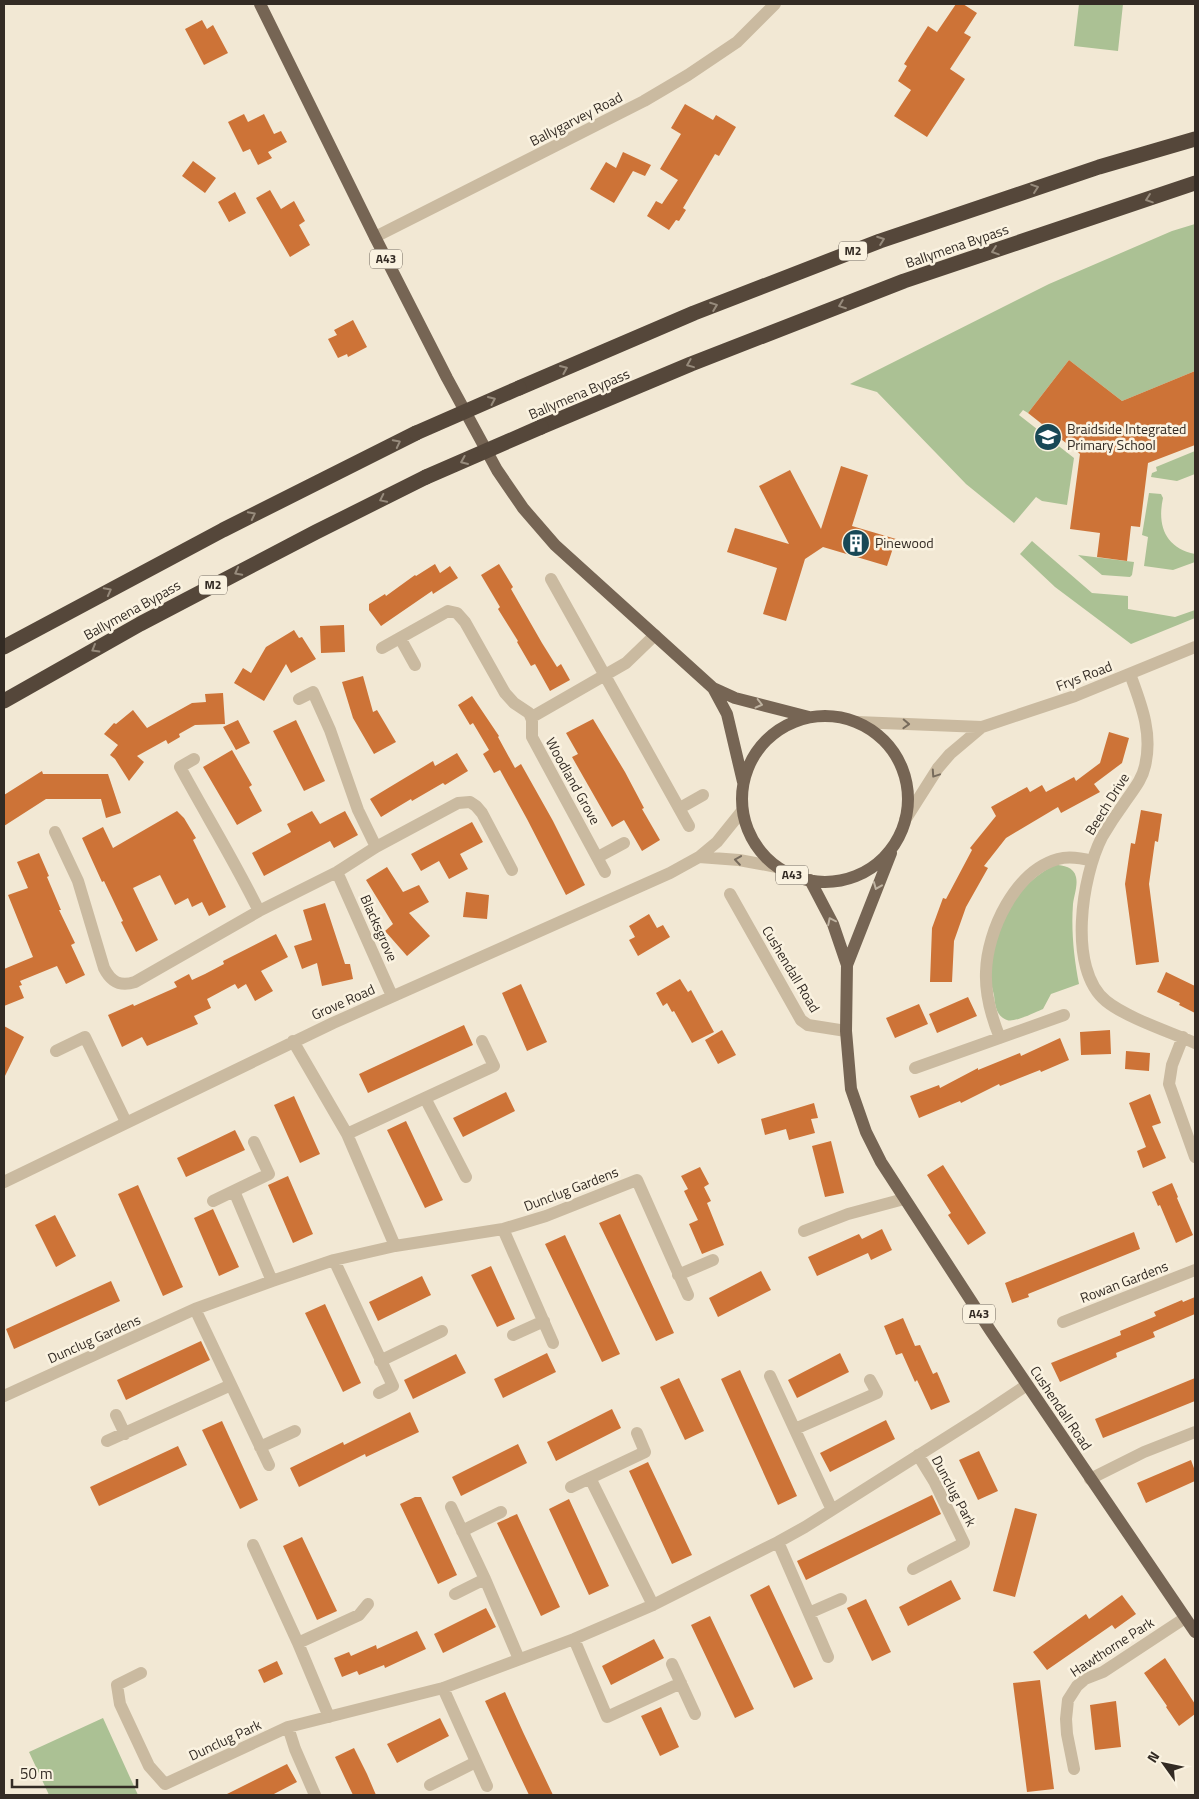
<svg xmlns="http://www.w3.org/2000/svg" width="1199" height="1799" font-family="'Titillium Web',sans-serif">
	<rect width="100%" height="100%" fill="#f2e8d4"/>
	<path fill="#abc194" d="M1079 4H1123L1118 51 1074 46Z
		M1195 224V371L1122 401 1069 360 1028 413 1023 410 1019 415 1074 458 1067 505 1042 501 1036 497 1014 523 966 484 877 392 850 384 1049 284 1172 231Z
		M1195 451V474L1177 481 1151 477 1152 473 1157 471 1156 467Z
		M1149 493 1161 494 1163 498C1157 525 1165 548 1195 554V562L1173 570 1144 566 1148 537 1142 535Z
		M1032 541 1092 593 1128 596V609L1175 617 1195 610V618L1131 644 1055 587 1020 554Z
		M1078 555 1134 562 1132 575 1130 577 1102 575Z
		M1055 865C1063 865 1074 867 1076 877 1078 885 1074 896 1073 904 1071 931 1074 958 1079 984L1051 994 1043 1009C1036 1012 1014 1023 1007 1020 996 1016 995 1005 994 995 992 988 990 979 990 972 993 928 1014 885 1055 865Z
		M103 1718 138 1795H49L29 1752Z"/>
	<path fill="#cd7337" d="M956 4H963L977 13 964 33 971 37 950 69 965 79 927 137 894 116 911 90 898 81 907 66 904 64 928 26 937 32Z
		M202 20 207 29 213 25 228 53 204 65 185 29Z
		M685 104 713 120 716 115 736 127 719 156 715 154 683 208 686 210 679 221 676 220 669 230 647 216 656 201 662 204 678 180 660 169 681 134 671 128Z
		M244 114 248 122 264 114 274 134 281 131 287 142 268 152 272 158 258 165 250 149 243 152 228 122Z
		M623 152 651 165 645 176 633 171 614 203 590 189 606 162 616 168Z
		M193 161 216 178 205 193 182 176Z
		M270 190 281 209 294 201 305 221 299 225 310 245 290 257 256 198Z
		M235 192 246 213 229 222 218 202Z
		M353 320 367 347 348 357 347 354 338 358 328 339 337 335 334 330Z
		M1069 360 1122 401 1195 371V445L1148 463 1140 527 1131 526 1127 561 1097 557 1100 533 1070 529 1080 454 1028 413Z
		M841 466 868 475 852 526 896 539 887 566 823 547 805 559 786 621 763 614 777 568 727 552 735 528 789 544 759 486 790 470 821 529Z
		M435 564 440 573 450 566 458 578 433 594 432 591 381 626 369 610V604L385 594 386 596 415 575 416 576Z
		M499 564 513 587 511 589 542 643 557 667 561 664 570 680 550 691 535 664 531 666 517 642 518 641 498 609 500 607 481 575Z
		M344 625 345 652 321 653 320 626Z
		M294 630 299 638 302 637 316 659 291 673 286 664 264 701 234 683 243 668 251 673 266 647Z
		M363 676 373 712 377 710 396 742 374 754 353 718 342 682Z
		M223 693 225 724 195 725 179 734 180 737 168 744 166 740 137 756 144 762 129 781 115 759 110 755 118 745 104 734 114 723 116 724 133 710 147 728 192 703 206 702 205 694Z
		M472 696 499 736 498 737 515 768 521 764 553 821 585 885 566 895 527 819 500 770 494 773 483 754 489 750 473 723 470 725 458 705Z
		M593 719 625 772 644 808 642 809 660 840 642 851 624 820 612 827 572 757 578 754 566 733Z
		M238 720 250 743 236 750 223 727Z
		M296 720 325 781 304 791 273 731Z
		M1109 732 1129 738 1122 763 1094 784 1100 792 1061 813 1058 807 1006 838 984 866 988 868 966 907 954 941 952 982H930L932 928 943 898 946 899 972 850 970 848 996 816 991 807 1027 787 1030 792 1042 785 1046 792 1074 777 1076 781 1100 763Z
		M232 750 252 785 249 787 262 811 237 825 203 767Z
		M457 753 468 771 445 785 443 783 412 801 411 799 381 817 370 799 433 761 435 766Z
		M42 771 43 774H108L121 813 106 818 101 799H46L4 826V795Z
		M1141 810 1162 814 1158 842 1155 841 1149 884 1159 962 1136 965 1125 884 1131 843 1135 844Z
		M177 811 184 818 196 838 193 840 226 907 209 916 202 902 192 907 188 898 175 905 160 875 133 888 158 940 136 952 121 922 123 921 104 881 102 882 82 838 103 827 113 848Z
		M312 811 320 824 345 811 358 835 334 848 330 841 264 876 252 853 291 832 287 824Z
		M472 822 483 842 460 854 468 869 449 879 439 861 421 871 411 854Z
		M39 853 49 876 47 877 61 910H59L75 943 71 945 85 975 66 984 57 966 20 981 22 985 19 986 24 998 4 1006V969L33 957 8 895 28 888 17 862Z
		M387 867 403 892 419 885 429 902 409 913 430 936 407 956 385 931 393 924 366 880Z
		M466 892 489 895 487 919 463 917Z
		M325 903 345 964H350L353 979 322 986 317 963 302 969 294 946 312 940 303 910Z
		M649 914 657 928 663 925 670 937 638 956 629 940 635 937 629 926Z
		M276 934 288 957 261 971 273 991 255 1001 246 984 238 989 235 984 207 999 211 1008 194 1016 198 1024 147 1046 142 1037 122 1047 108 1015 133 1004 134 1006 177 987 174 982 189 974 192 980 205 974 224 964 223 961Z
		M1166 972 1195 986V1013L1179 1005 1180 1003 1157 992Z
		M680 979 688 992 691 990 714 1032 692 1043 674 1011 672 1012 667 1003 663 1006 656 993Z
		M521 984 547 1042 527 1051 502 993Z
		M968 997 977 1016 937 1033 929 1014Z
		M919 1004 928 1024 895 1038 886 1018Z
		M464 1025 473 1045 368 1093 359 1074Z
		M4 1026 24 1037 4 1078Z
		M722 1030 736 1055 718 1064 705 1040Z
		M1110 1030 1111 1054 1081 1055 1080 1032Z
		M1060 1038 1069 1060 1041 1072 1040 1070 1000 1086 999 1084 961 1103 960 1101 919 1118 910 1096 939 1085 940 1088 978 1068V1070L1020 1053 1021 1056Z
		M1126 1051 1150 1053 1149 1071 1125 1069Z
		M506 1092 515 1111 463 1137 453 1118Z
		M1150 1094 1161 1123 1152 1126 1166 1158 1143 1168 1137 1151 1146 1147 1129 1103Z
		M294 1096 320 1154 300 1163 274 1105Z
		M814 1103 818 1118 811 1119 815 1133 789 1140 786 1129 765 1135 761 1119Z
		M406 1121 443 1200 425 1208 387 1130Z
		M235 1130 245 1150 186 1177 177 1158Z
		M831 1141 844 1193 825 1197 812 1146Z
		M943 1165 986 1233 968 1245 948 1215 951 1213 927 1175Z
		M700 1167 709 1184 704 1187 711 1201 707 1203 724 1245 702 1254 689 1224 698 1220 684 1191 688 1189 681 1176Z
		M288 1176 313 1234 293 1243 268 1185Z
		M1172 1183 1178 1197 1177 1198 1193 1235 1176 1243 1160 1205 1158 1206 1152 1192Z
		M138 1185 183 1287 163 1296 118 1194Z
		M213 1209 239 1267 219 1276 194 1218Z
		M620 1214 674 1333 656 1341 599 1223Z
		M55 1215 76 1256 56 1267 35 1225Z
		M882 1229 892 1250 871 1260 868 1253 817 1276 808 1257 859 1234 862 1239Z
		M1134 1232 1140 1249 1028 1294 1029 1297 1012 1303 1005 1283Z
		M565 1235 620 1354 602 1362 545 1244Z
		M491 1266 515 1319 497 1327 471 1275Z
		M761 1271 771 1290 718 1317 709 1298Z
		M422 1276 431 1295 378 1321 369 1302Z
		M111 1281 120 1301 14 1349 6 1329Z
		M1195 1297V1314L1153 1332 1155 1337 1116 1353 1117 1357 1060 1382 1051 1363 1121 1335 1120 1331 1156 1316 1154 1312 1182 1300 1183 1302Z
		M325 1304 361 1383 343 1392 305 1313Z
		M903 1318 915 1346 920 1345 933 1374 937 1372 950 1402 931 1410 917 1380 915 1382 902 1353 896 1355 884 1326Z
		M201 1341 210 1360 126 1400 117 1380Z
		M547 1353 556 1372 503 1398 494 1379Z
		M840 1353 849 1372 797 1398 788 1380Z
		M456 1354 466 1373 413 1399 404 1380Z
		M740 1370 797 1496 778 1505 721 1379Z
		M679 1378 704 1431 685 1440 660 1387Z
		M1195 1378V1401L1103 1438 1095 1419Z
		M612 1409 621 1428 556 1461 547 1442Z
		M410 1412 419 1432 366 1457 365 1454 299 1487 290 1468 343 1442 344 1445Z
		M886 1420 895 1439 830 1472 820 1453Z
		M222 1421 258 1500 240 1509 202 1430Z
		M518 1444 527 1463 461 1496 452 1477Z
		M178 1446 187 1465 99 1506 90 1487Z
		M979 1451 998 1491 978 1500 959 1460Z
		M1191 1460 1195 1471V1481L1146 1503 1137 1483Z
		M648 1462 692 1555 672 1564 629 1471Z
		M932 1495 941 1514 806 1580 797 1561Z
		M415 1497H421L457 1575 438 1584 400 1504Z
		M569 1499 609 1586 589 1595 549 1509Z
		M1015 1508 1037 1514 1015 1597 993 1591Z
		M517 1514 560 1607 541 1616 497 1523Z
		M302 1537 337 1611 317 1620 283 1546Z
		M951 1580 961 1599 908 1626 899 1607Z
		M769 1585 813 1679 794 1688 750 1595Z
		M1122 1595 1136 1614 1115 1629 1112 1625 1047 1670 1033 1652 1086 1614 1089 1619Z
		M866 1599 891 1652 872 1661 847 1608Z
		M486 1608 496 1627 443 1653 434 1634Z
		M710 1616 754 1709 735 1718 691 1625Z
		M417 1631 426 1649 385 1668 384 1665 359 1675 357 1671 342 1677 334 1658 349 1652 351 1656 376 1645 377 1649Z
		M654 1639 664 1658 611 1685 602 1666Z
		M1165 1658 1195 1704V1714L1179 1726 1166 1707 1167 1706 1144 1673Z
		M277 1661 283 1674 264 1683 258 1670Z
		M1040 1680 1054 1789 1027 1792 1013 1683Z
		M505 1692 523 1732 553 1795H529L510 1755 485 1701Z
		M1116 1701 1121 1747 1095 1750 1090 1705Z
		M661 1707 679 1747 660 1756 641 1716Z
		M440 1718 449 1736 397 1763 387 1744Z
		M354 1748 367 1774 376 1795H353L335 1757Z
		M287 1764 297 1782 272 1795H225Z"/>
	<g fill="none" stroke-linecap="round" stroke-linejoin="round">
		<path stroke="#cabaa0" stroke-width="12" d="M375 237 644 101 688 75 737 42 775 4
			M551 579 689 826
			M400 638 415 665
			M382 648 448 611 457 613 465 622 505 693 514 703 529 713 532 720V737L605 872
			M1130 674C1141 704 1153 733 1145 766 1142 780 1133 790 1125 802 1117 813 1109 825 1102 837 1082 876 1067 969 1106 1001 1127 1018 1170 1032 1195 1043
			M299 699 313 692 330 730 358 810 376 847
			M532 717 626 663 655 635
			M857 722 982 727 1075 696 1195 647
			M194 759 180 767C206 815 235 862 259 911
			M680 808 703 795
			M905 820 938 768 950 754 982 727
			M55 832 78 881 104 968C111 982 120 987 135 982L259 911 337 872 376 847 458 803 470 802 476 806 482 813 512 870
			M598 857 624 843
			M699 857 739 860 777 867
			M337 872 392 996
			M730 894 801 1020 808 1025 846 1031
			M1183 1037 1172 1065 1169 1084 1195 1157
			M1000 1038C991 1016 985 995 986 972 987 931 1015 871 1058 859 1069 856 1081 858 1092 861
			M293 1041 347 1134 395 1246
			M56 1051 85 1037 126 1122
			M915 1068 1064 1015
			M425 1098 466 1177
			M347 1134 494 1066 482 1041
			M4 1182 333 1023 670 873 699 857 717 842 742 811
			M234 1191 272 1281
			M213 1201 269 1174 254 1142
			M503 1229 553 1343
			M804 1231 848 1214 904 1199
			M334 1260 393 1386 379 1393
			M678 1275 713 1260
			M195 1309 269 1465
			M1063 1322 1195 1270
			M513 1335 544 1321
			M380 1361 442 1331
			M770 1376 832 1510
			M4 1396 195 1309 272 1281 334 1260 395 1246 503 1229 546 1216 637 1180 688 1295
			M116 1415 125 1434
			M795 1429 877 1393 870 1380
			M107 1441 231 1385
			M260 1447 295 1431
			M590 1478 653 1605
			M1090 1479 1144 1452 1195 1432
			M571 1487 645 1452 637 1433
			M451 1507 485 1579 519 1659
			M462 1531 501 1512
			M778 1542 828 1657
			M253 1545 298 1643 329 1717
			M913 1569 964 1543 934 1481 918 1455
			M455 1594 485 1579
			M809 1613 841 1599
			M574 1639 607 1717 681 1683
			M298 1643 359 1615 368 1604
			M672 1664 695 1714
			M141 1673 117 1685 120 1704 149 1766 165 1784 288 1727 443 1688 574 1639 653 1605 778 1542 805 1527 982 1415 1027 1385
			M443 1688 487 1786
			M288 1727 295 1749 315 1795
			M1074 1769 1067 1734 1066 1719 1068 1700 1077 1686 1085 1679 1103 1672 1185 1618
			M430 1785 476 1762"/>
		<path stroke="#766554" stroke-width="12" d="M260 4 375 237 447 378 497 470 523 508 555 545 713 688 727 714 743 782
			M713 688 735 698 809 717
			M742 799a83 83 0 1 1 166 0a83 83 0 1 1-166 0Z
			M810 880 833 924 847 965 846 1031 851 1089 866 1132 881 1162 990 1330 1195 1632
			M847 965 891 853"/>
		<path stroke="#55473a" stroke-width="15" d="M519 388 694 313 880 241 1099 167 1195 139
			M541 427 691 364 904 281 1195 183
			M4 647 223 530 416 433
			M4 701 140 624 316 532 426 477"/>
		<path stroke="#55473a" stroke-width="15" d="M416 433 519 388
			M426 477 541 427"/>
	</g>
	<defs><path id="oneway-chevron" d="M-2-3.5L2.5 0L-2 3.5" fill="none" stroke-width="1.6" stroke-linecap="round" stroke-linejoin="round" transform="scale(1.25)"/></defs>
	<g stroke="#978b7c">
		<use href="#oneway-chevron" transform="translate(1035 188) rotate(-19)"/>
		<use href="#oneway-chevron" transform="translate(1149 199) rotate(161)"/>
		<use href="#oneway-chevron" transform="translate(881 240) rotate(-20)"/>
		<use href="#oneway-chevron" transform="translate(995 251) rotate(161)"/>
		<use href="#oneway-chevron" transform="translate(842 305) rotate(159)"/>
		<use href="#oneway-chevron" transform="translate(714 306) rotate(-21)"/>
		<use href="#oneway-chevron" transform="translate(690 364) rotate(158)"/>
		<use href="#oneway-chevron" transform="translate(564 369) rotate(-23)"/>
		<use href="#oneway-chevron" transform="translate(492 400) rotate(-24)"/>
		<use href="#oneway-chevron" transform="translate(397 443) rotate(-27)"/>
		<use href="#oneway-chevron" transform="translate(464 461) rotate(157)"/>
		<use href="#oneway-chevron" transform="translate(383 499) rotate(154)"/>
		<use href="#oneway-chevron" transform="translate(252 515) rotate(-27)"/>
		<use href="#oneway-chevron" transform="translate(238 572) rotate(152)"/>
		<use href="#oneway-chevron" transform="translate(108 591) rotate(-28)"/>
		<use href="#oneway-chevron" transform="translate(95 649) rotate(150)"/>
	</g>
	<g stroke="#bfb3a1">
		<use href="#oneway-chevron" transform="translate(759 704) rotate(14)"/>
		<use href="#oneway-chevron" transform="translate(877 886) rotate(112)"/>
		<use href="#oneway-chevron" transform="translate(831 921) rotate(-116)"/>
	</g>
	<g stroke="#776b5c">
		<use href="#oneway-chevron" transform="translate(906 724) rotate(2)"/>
		<use href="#oneway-chevron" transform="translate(935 774) rotate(124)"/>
		<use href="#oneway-chevron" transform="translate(738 860) rotate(-172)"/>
	</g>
	<defs>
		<g id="school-disc" transform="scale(1.4375)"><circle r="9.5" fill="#184856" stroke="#faf2e0"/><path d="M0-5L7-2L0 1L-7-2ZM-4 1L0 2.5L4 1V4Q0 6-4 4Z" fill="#fff"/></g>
		<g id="building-disc" transform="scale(1.4375)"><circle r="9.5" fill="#184856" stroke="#faf2e0"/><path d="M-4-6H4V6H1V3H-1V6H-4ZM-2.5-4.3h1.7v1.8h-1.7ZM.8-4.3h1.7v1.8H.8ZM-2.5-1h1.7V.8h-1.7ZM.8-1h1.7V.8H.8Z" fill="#fff"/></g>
	</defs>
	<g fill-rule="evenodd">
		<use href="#school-disc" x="1048" y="437"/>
		<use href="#building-disc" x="856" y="543"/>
	</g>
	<g text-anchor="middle" stroke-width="5" stroke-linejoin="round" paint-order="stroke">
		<g fill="#faf2e0" stroke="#6f675c" stroke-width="1">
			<rect x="839" y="241.5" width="28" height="19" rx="4"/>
			<rect x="370" y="249.5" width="32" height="19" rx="4"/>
			<rect x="199" y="575.5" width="28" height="19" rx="4"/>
			<rect x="776" y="865.5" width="32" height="19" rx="4"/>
			<rect x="963" y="1304.5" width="32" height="19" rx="4"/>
		</g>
		<g font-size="12" font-weight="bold" fill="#332b24">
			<text x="853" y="255">M2</text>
			<text x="386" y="263">A43</text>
			<text x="213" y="589">M2</text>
			<text x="792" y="879">A43</text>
			<text x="979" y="1318">A43</text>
		</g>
		<g font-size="14" fill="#332b24" stroke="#faf2e0">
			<text transform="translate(576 119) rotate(-27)" y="5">Ballygarvey Road</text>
			<text transform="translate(957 246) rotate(-19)" y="5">Ballymena Bypass</text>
			<text transform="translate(579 394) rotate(-23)" y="5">Ballymena Bypass</text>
			<text transform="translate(132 610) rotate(-29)" y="5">Ballymena Bypass</text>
			<text transform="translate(1084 676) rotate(-21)" y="5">Frys Road</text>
			<text transform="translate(573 781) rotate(61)" y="5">Woodland Grove</text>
			<text transform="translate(1107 804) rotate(-58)" y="5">Beech Drive</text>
			<text transform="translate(379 928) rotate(66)" y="5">Blacksgrove</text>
			<text transform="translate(791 969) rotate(59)" y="5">Cushendall Road</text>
			<text transform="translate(343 1002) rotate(-24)" y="5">Grove Road</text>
			<text transform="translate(571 1189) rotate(-21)" y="5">Dunclug Gardens</text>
			<text transform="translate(1124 1282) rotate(-21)" y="5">Rowan Gardens</text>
			<text transform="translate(94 1339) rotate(-24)" y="5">Dunclug Gardens</text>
			<text transform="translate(1061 1408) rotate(56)" y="5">Cushendall Road</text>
			<text transform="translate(954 1491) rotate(62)" y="5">Dunclug Park</text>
			<text transform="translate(1112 1647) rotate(-33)" y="5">Hawthorne Park</text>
			<text transform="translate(225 1740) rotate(-25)" y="5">Dunclug Park</text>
		</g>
		<g font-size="14" fill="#332b24" stroke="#faf2e0" text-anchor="start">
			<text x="1067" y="434">Braidside Integrated<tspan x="1067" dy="16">Primary School</tspan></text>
			<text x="875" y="548">Pinewood</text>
		</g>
	</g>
	<rect width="1199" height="1799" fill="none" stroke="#332b24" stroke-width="10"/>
	<g transform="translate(1164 1764) rotate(303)" stroke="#faf2e0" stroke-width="4" paint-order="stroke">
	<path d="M0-4L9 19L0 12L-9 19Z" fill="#332b24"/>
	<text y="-8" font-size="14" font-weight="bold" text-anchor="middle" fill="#332b24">N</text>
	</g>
	<path d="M12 1779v8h125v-8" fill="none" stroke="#332b24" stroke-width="2.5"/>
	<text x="20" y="1779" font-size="15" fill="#332b24" stroke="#faf2e0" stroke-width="4" paint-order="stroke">50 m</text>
</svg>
